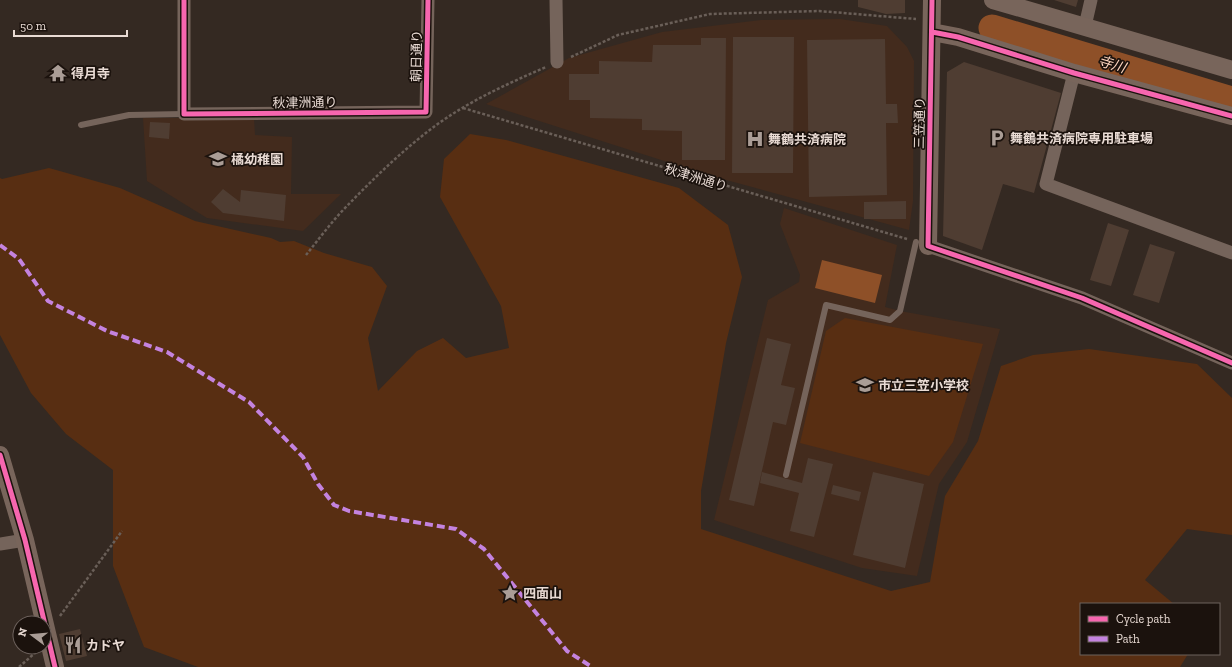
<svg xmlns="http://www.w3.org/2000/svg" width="1232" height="667" font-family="'Zilla Slab','Noto Sans JP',serif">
	<rect width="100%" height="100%" fill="#342922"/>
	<path fill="#432b1d" d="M840 19 887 26 907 47 914 61 913 201 909 230 708 175 486 104 569 58 662 32 761 20Z
		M143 118H254L255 135 292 137 291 194H341L303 231 207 218 147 181Z
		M784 208 897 245 885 307 900 311 1000 329 967 442 939 484 917 576 862 568 714 520 768 300 799 282 800 275 780 224Z"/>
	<path fill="#582e12" d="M470 134 506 140 679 188 728 225 742 277 726 343 701 491V529L891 591 930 582 945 496 978 441 1001 366 1033 355 1089 349 1197 364 1232 398V535L1187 529 1145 580 1174 604H1081V654H1188L1180 667H198L144 647 113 566V470L66 434 31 393 0 335V178L2 179 49 168 120 188 195 221 271 238 280 242 294 241 324 253 372 267 387 286 368 338 378 391 417 351 443 338 466 358 509 348 501 306 440 197 444 159Z
		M845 318 983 344 953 442 929 476 800 443 826 331Z"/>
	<path fill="#8e5028" d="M822 260 882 275 875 303 815 288Z"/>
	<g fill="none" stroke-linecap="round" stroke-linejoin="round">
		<path stroke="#8e5028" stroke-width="27" d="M992 28 1232 100"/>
	</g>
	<path fill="#4f3d32" d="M858 0H905V13L886 14 858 7Z
		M1054 0H1078L1076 7Z
		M733 37H794L793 173H732Z
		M701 38H726L725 160H682V131L642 130V119L590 118V100H569V74H599V61L652 62 653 45H701Z
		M885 39 886 104H897L898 123H886L887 195 809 197 807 40Z
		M964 62 1061 93 1034 193 1003 184 982 250 943 236 947 72Z
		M150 122 170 123 169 139 149 137Z
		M223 189 240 202 241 190 286 195 284 221 223 213 211 202Z
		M906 201V219H864V202Z
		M1108 223 1129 230 1111 286 1090 280Z
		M1150 244 1175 252 1159 303 1133 295Z
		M767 338 791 344 781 385 795 388 786 425 773 422 754 506 729 500Z
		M808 458 833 464 814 537 790 531 799 493 760 483 762 472 802 483Z
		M873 472 924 484 905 568 853 555Z
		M833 485 861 492 859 501 831 494Z
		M80 629 87 656 66 661 59 634Z"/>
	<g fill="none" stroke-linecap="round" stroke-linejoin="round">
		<path stroke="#6a5f58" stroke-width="2.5" stroke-dasharray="3 2" stroke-linecap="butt" d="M571 57 618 35 710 14 819 11 916 19
			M463 108 907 239
			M306 255C319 239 332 221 347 206 374 178 404 149 435 126 469 101 507 84 546 67
			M60 616 122 531
			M19 667 35 653"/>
		<path stroke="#75645b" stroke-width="6" d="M81 125 129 115 184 114
			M786 475 826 305 890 320 900 311 916 242"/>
		<path stroke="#75645b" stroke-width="13" d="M184 0V114L426 112 428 0
			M556 0 557 62
			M1085 26 1091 0
			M1074 73 1046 184 1232 253
			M928 246 1082 298 1232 363
			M0 544 25 540"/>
		<path stroke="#78655b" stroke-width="18" d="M993 0 1232 70
			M932 32 958 37 1074 73 1232 116
			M928 246 932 0
			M0 455 25 540 55 667"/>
		<path stroke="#c483df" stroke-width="4" stroke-dasharray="8 4" stroke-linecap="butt" d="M0 245 19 259 48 301 107 331 167 352 249 402 303 457 318 484 334 505 349 511 456 529 484 549 567 651 592 667"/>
		<g stroke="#1b120d" stroke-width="8">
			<path id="cycleway" d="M184 0V114L426 112 428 0
				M932 0 928 246 1082 298 1232 363
				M932 32 958 37 1074 73 1232 116
				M0 455 25 540 55 667"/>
		</g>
		<use href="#cycleway" stroke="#f766af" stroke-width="5"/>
	</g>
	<defs>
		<g id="temple-bare" transform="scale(1.38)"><path d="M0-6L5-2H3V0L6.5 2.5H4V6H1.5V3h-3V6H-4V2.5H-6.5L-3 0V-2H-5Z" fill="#aa9d96" stroke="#1b120d" stroke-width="2.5" paint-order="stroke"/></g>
		<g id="parking-bare" transform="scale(1.38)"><path d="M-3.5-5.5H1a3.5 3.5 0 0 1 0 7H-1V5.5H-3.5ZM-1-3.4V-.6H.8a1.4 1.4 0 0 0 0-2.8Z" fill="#aa9d96" stroke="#1b120d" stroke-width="2.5" paint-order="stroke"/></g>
		<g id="hospital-bare" transform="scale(1.38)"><path d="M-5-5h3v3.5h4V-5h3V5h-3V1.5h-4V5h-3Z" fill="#aa9d96" stroke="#1b120d" stroke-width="2.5" paint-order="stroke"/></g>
		<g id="school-bare" transform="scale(1.38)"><path d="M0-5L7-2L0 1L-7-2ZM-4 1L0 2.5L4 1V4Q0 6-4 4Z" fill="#aa9d96" stroke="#1b120d" stroke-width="2.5" paint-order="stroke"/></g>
		<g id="sight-bare" transform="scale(1.38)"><path d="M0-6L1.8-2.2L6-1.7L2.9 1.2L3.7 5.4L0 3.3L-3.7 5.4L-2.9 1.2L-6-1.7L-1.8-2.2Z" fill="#aa9d96" stroke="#1b120d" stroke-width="2.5" paint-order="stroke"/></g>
		<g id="restaurant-bare" transform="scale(1.38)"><path d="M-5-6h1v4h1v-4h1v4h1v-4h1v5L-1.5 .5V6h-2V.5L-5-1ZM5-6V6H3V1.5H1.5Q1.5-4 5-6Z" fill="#aa9d96" stroke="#1b120d" stroke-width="2.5" paint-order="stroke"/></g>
	</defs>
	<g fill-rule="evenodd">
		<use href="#temple-bare" x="58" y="73"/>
		<use href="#parking-bare" x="997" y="138"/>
		<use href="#hospital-bare" x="755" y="139"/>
		<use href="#school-bare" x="218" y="159"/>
		<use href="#school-bare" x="865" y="385"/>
		<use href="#sight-bare" x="510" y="593"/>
		<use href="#restaurant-bare" x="73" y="645"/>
	</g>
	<g text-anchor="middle" stroke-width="3.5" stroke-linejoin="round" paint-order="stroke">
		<g font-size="13" fill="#e9dbd4" stroke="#1b120d">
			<text transform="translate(416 56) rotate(-89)" y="5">朝日通り</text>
			<text transform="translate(305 102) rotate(-1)" y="5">秋津洲通り</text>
			<text transform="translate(919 123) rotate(-89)" y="5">三笠通り</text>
			<text transform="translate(696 177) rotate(17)" y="5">秋津洲通り</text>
		</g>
		<g font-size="13" font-weight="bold" fill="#e9dbd4" stroke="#1b120d" text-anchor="start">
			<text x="71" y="78">得月寺</text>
			<text x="1010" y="143">舞鶴共済病院専用駐車場</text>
			<text x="768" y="144">舞鶴共済病院</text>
			<text x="231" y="164">橘幼稚園</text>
			<text x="878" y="390">市立三笠小学校</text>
			<text x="523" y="598">四面山</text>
			<text x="86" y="650">カドヤ</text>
		</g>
		<g font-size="14" font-style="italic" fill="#ffd7c0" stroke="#1b120d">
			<text transform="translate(1112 64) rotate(17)" y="5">寺川</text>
		</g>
	</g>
	<rect x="1080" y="603" width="140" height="52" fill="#1b120d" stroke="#6d625d"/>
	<rect x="1088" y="616" width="20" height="6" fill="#f766af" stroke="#6d625d"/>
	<text x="1116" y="623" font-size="12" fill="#e9dbd4">Cycle path</text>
	<rect x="1088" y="636" width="20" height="6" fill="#c483df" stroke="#6d625d"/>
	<text x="1116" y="643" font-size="12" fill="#e9dbd4">Path</text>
	<g transform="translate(32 635) rotate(286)"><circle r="19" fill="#1b120d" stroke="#6d625d"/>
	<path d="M0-3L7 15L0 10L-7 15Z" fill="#aa9d96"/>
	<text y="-6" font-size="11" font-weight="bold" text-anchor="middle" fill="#e9dbd4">N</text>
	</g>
	<path d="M14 30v6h113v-6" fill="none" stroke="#e9dbd4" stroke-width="2"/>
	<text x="20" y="30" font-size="12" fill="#e9dbd4" stroke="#1b120d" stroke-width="3" paint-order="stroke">50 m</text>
</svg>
